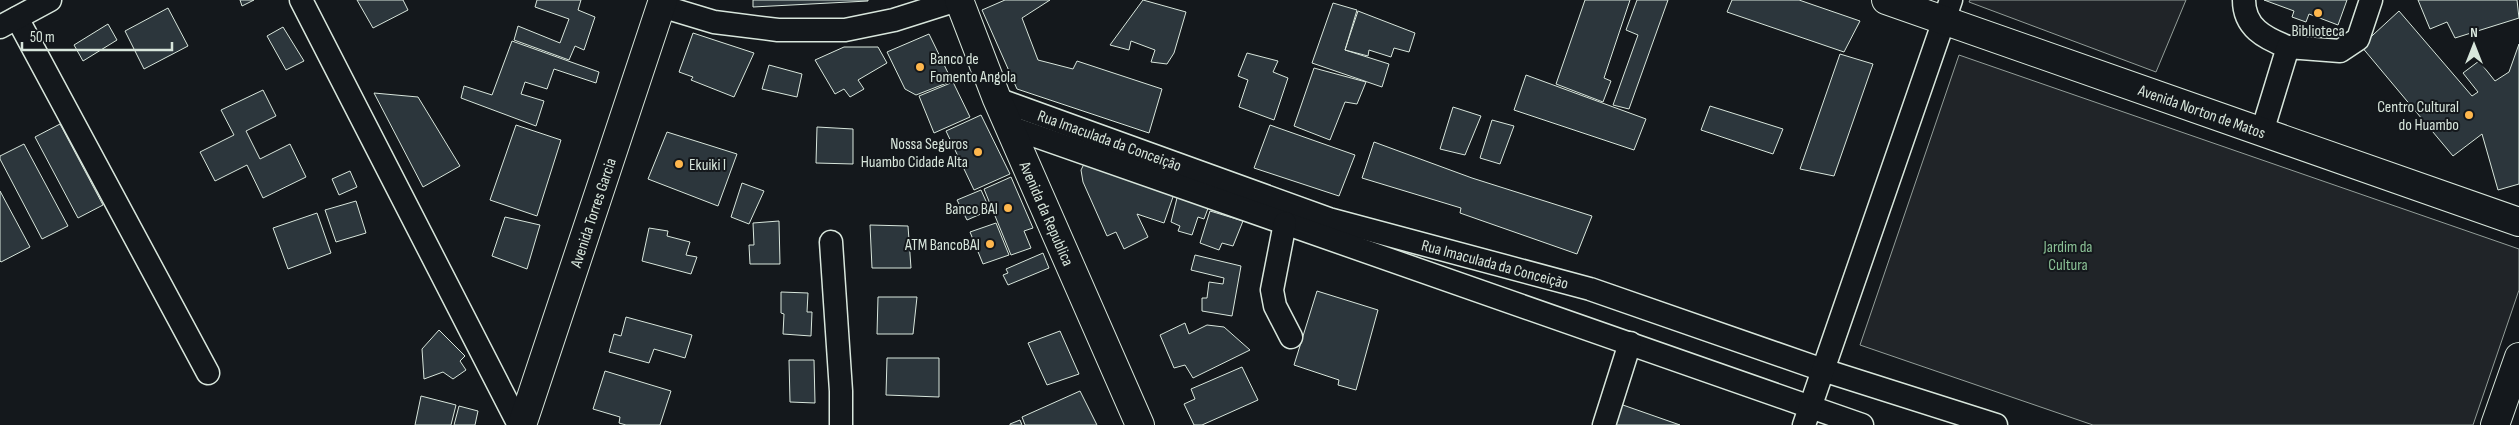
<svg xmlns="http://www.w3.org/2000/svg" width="2519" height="425" font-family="'Sofia Sans Condensed',sans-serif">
	<rect width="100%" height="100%" fill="#14181c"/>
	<path fill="#202428" stroke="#939e99" d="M1970 0H2186L2156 72 1969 2Z
		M1959 55 2519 249V290L2473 425H2093L1860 345Z"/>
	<path fill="#2c363c" stroke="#d8e6dc" d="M240 0H254L242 6Z
		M357 0H403L408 10 373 28Z
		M537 0H581L578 10 595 17 584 50 575 46 569 60 514 40 518 26 560 43 569 19 535 7Z
		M753 0H868V1L753 7Z
		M1005 0H1050L1022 18 1038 60 1073 69 1077 61 1162 89 1149 133 1017 89 982 10Z
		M1143 0 1186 12 1174 53 1167 64 1151 62 1155 50 1131 41 1129 50 1110 45Z
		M1585 0H1630L1604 78 1611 81 1603 102 1556 84Z
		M1637 0H1668L1629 109 1613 105 1638 35 1626 30Z
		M1732 0H1799L1860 21 1844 52 1727 12Z
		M2264 0H2347L2338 25 2309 14 2306 22 2292 17 2294 11Z
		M2418 0H2517L2519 18 2455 38 2447 22 2430 29Z
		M1333 3 1357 10 1345 50 1389 64 1382 87 1312 63Z
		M168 8 188 46 144 69 125 31Z
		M1358 11 1415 33 1409 52 1394 48 1391 57 1369 50 1368 56 1345 50Z
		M2399 11 2472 96 2478 92 2463 73 2479 61 2495 81 2509 72 2519 44V184L2498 190 2482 134 2453 156 2361 46Z
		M108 24 117 40 83 61 74 45Z
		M283 27 304 61 286 70 267 36Z
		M693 33 754 53 734 97 691 80 693 77 679 72Z
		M929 34 952 81 916 95 905 89 887 52Z
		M512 41 599 72 596 83 554 69 547 89 525 82 521 94 544 101 536 126 461 98 464 86 492 95Z
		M844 47H878L887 63 858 80 864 89 850 97 844 89 835 94 815 60Z
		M1247 53 1278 61 1273 72 1288 78 1274 120 1239 107 1248 80 1238 76Z
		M1840 54 1873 64 1834 176 1800 169Z
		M769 65 802 74 797 97 762 89Z
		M1314 68 1366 82 1357 104 1345 102 1330 140 1294 126Z
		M1526 75 1646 119 1634 150 1514 110Z
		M953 82 970 117 934 133 919 96Z
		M263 90 276 116 246 131 260 159 290 144 306 177 263 198 247 165 215 181 200 152 234 135 221 110Z
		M374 93 418 97 460 166 423 187Z
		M1710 106 1783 129 1773 154 1701 130Z
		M1453 107 1481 116 1465 155 1440 149Z
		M981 115 1010 174 974 190 946 131Z
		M1492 120 1514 126 1500 164 1480 158Z
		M60 124 103 205 78 218 35 137Z
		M516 125 561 140 537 216 490 200Z
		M1270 125 1355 155 1339 196 1254 168Z
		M817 127 853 129V164L816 163Z
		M667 132 737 154 718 206 648 179Z
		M1374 142 1472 178 1592 216 1577 254 1460 213 1461 208 1362 178Z
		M24 144 68 226 42 239 0 159V156Z
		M1084 164 1175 191 1164 223 1137 214 1148 237 1124 249 1116 232 1107 236 1083 182 1081 170Z
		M350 171 357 187 339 195 332 179Z
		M1011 177 1033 228 1024 231 1031 248 1011 255 984 189Z
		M742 183 764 191 749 224 731 217Z
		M981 190 990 210 967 220 957 200Z
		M0 191 30 247 1 262 0 261Z
		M1178 194 1210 203 1204 219 1198 217 1192 235 1178 231 1180 226 1171 222Z
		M356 201 366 233 336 242 325 210Z
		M1210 211 1243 221 1233 246 1222 243 1219 250 1200 243Z
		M317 213 331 253 288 269 273 228Z
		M505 217 540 225 527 269 492 256Z
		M779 221 780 264H750L749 245H754L753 223Z
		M996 223 1009 255 983 264 970 232Z
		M870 225 908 226 911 268H872Z
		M649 228 668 231 667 236 690 242 686 255 697 257 691 274 642 261Z
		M1043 253 1049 268 1008 285 1003 275 1008 273 1006 269Z
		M1195 255 1241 266 1232 316 1202 311V298H1207L1209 282 1223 284 1224 278 1191 270Z
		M1317 291 1378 310 1356 390 1338 385 1339 380 1294 365Z
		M781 292 808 293 807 312H812L811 336 783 334 784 314 781 313Z
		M878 297H917L913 334H877Z
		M626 317 692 335 685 358 654 349 649 363 609 352 614 334 621 336Z
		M1185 323 1189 334 1207 325 1224 327 1250 350 1193 378 1185 365 1174 368 1160 335Z
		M439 330 465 356 460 361 466 370 453 379 443 372 424 379 422 349Z
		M1060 331 1079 374 1047 385 1028 343Z
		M887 358H939V397L886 395Z
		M789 360H814L815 403 790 402Z
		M1242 367 1258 400 1202 425H1194L1184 404 1195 399 1191 389Z
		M605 371 671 391 660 425H626L619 423 620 417 593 409Z
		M1080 391 1097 425H1025L1022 417Z
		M421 396 456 405 451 425H415Z
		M1620 404 1680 425H1612Z
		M459 406 478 411 475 425H454Z
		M1020 420 1022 425H1010V424Z"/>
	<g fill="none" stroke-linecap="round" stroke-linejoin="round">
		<g stroke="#d8e6dc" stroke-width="25">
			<g id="minor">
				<path d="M301 0 519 425"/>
				<path d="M2244 0C2244 27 2264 38 2288 47"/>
				<path d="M661 6 714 22 778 30H845L894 20 957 0"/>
				<path d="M17 18 208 373"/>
				<path d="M0 27 50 0"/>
				<path id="s1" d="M997 99 1329 219 1590 289 1823 370 1996 425"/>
				<path d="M1010 127 1862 425"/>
				<path d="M2262 132 2288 47 2340 51 2358 39 2371 0"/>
				<path d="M1285 223 1272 290 1275 306 1291 337"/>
				<path d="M831 242 841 391V425"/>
				<path d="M1604 425 1630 343"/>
				<path d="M1804 425 1951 0"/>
			</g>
		</g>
		<g stroke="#d8e6dc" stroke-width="30">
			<g id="major">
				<path id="s2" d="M959 0 997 99 1140 425"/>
				<path id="s3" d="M1886 0 2519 222"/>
				<path id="s4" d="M522 425 663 0"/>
				<path d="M2495 425 2519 357"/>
			</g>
		</g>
		<use href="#minor" stroke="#14181c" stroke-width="22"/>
		<use href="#major" stroke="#14181c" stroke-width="28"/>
	</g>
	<g fill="#ffb74d" stroke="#14181c" stroke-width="2">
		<circle cx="2318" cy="13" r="5"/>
		<circle cx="920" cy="67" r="5"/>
		<circle cx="2469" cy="115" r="5"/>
		<circle cx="978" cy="152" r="5"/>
		<circle cx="679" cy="164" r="5"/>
		<circle cx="1008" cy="208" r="5"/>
		<circle cx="990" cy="244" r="5"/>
	</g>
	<g text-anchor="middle" stroke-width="4" stroke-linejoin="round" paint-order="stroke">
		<g font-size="16" fill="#d8e6dc" stroke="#14181c" text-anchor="end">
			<text x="2318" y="36" text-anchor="middle">Biblioteca</text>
			<text x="930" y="64" text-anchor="start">Banco de<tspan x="930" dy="18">Fomento Angola</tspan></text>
			<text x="2459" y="112">Centro Cultural<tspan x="2459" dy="18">do Huambo</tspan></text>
			<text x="968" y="149">Nossa Seguros<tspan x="968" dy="18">Huambo Cidade Alta</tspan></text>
			<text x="689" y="170" text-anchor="start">Ekuiki l</text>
			<text x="998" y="214">Banco BAI</text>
			<text x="980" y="250">ATM BancoBAI</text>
		</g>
		<g font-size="16" fill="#d8e6dc" stroke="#14181c">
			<text dy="6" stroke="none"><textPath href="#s3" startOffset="335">Avenida Norton de Matos</textPath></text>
			<text dy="6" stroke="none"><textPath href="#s1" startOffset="120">Rua Imaculada da Conceição</textPath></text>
			<text dy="6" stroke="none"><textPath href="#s4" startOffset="224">Avenida Torres Garcia</textPath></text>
			<text dy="6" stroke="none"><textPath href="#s2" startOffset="231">Avenida da Republica</textPath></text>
			<text dy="6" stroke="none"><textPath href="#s1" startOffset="525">Rua Imaculada da Conceição</textPath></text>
		</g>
		<g font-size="16" fill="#8ac095" stroke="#14181c">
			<text x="2068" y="252">Jardim da<tspan x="2068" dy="18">Cultura</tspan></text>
		</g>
	</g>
	<g transform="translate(2474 45)" stroke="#14181c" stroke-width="4" paint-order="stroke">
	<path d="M0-4L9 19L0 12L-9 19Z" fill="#d8e6dc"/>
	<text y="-8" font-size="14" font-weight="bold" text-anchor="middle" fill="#d8e6dc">N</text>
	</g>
	<path d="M22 42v8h150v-8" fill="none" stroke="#d8e6dc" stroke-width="2.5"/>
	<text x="30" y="42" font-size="15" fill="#d8e6dc" stroke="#14181c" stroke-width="4" paint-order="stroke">50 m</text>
</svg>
